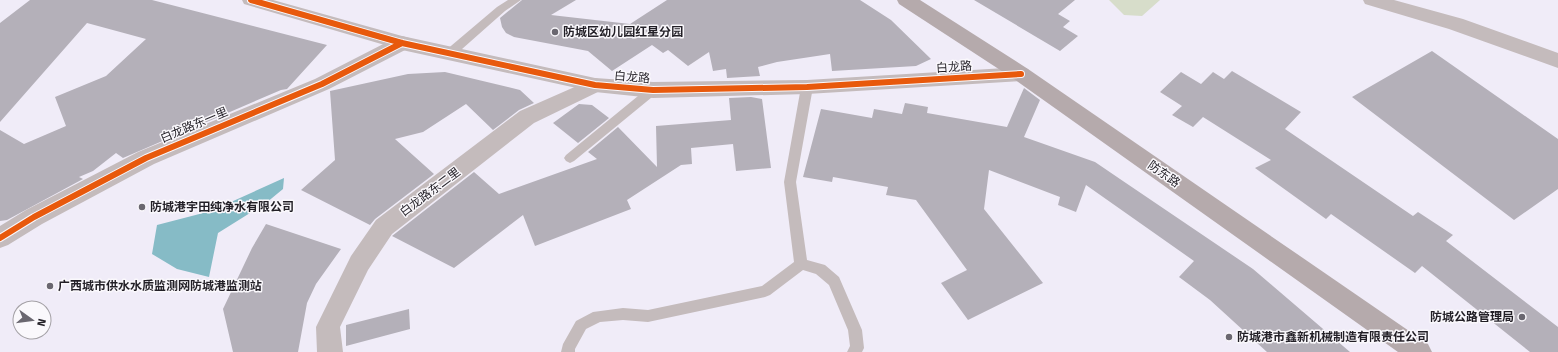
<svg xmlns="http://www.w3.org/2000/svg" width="1558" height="352" font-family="'Fira Sans','Noto Sans SC',sans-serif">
	<rect width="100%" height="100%" fill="#f0ecf8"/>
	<path fill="#d7ddca" d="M1109 0H1160L1142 16 1124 15Z"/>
	<path fill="#86bbc6" d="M284 178 283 189 266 203 218 233 209 277 177 269 152 254 157 225 211 211Z"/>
	<path fill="#b4b0b9" d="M30 0H152L327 45 287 89 281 90 123 158 116 153 93 171 79 177 83 179 7 220 0 221V130L24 144 66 126 55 97 106 76 146 39 87 23 0 122V23Z
		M522 0H576L551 15 630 24 667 0H860L891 20 931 59 916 66 832 71 830 54 777 62 758 67 760 76 727 78 726 69 713 71 709 52 688 66 668 50 663 53 652 45 612 71 588 51 514 37 506 33 502 27 500 18Z
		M974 0H1075L1058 14 1070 21 1063 27 1078 36 1060 51Z
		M1432 51 1558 139V189L1514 220 1352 97Z
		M1232 71 1301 112 1285 129 1413 216 1418 212 1453 235 1446 241 1558 327V352H1530L1422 266 1415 273 1331 214 1326 219 1255 168 1271 160 1203 117 1193 127 1172 115 1182 106 1160 92 1181 72 1201 84 1213 72 1224 79Z
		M445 72 520 90 534 103 519 110 493 130 466 104 423 132 395 139 434 174 375 219 370 225 301 190 335 160 330 91 408 74Z
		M1024 88 1040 100 1024 137 1095 162 1120 179 1253 269 1350 352H1267L1210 300 1179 277 1194 261 1086 185 1076 212 1058 205 1060 197 989 170 984 209 1043 283 968 320 941 283 967 270 916 200 886 195 888 187 833 177 832 182 803 177 821 109 872 118 874 109 902 114 905 103 928 107 927 113 1007 127Z
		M751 97 762 99 771 168 736 171 733 144 691 148 692 164 681 165 627 200 631 209 535 246 523 215 454 268 392 236 474 172 499 194 597 159 588 152 618 127 657 167 656 126 731 120 729 98Z
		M579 104 592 105 609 118 578 143 553 123Z
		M266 224 341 249 316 284 307 303 298 352H233L223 309 252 248Z
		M409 309 410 329 346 346V325Z"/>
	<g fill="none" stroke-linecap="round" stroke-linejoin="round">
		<path fill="#c4bbbc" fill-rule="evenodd" d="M508 0H521L505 11 453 57H445L444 54 445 51 497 7Z
			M807 83 811 84 813 87 796 182 807 260 825 265 839 277 862 330 864 348 862 352H847L850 346 848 330 829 285 816 274 803 270 770 295 765 297 648 322 623 320 600 322 586 329 575 349V352H561L563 344 576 321 593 312 623 308 648 310 762 286 794 262 784 182 801 87 803 84Z
			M653 86 657 87 659 90 657 93 574 161 570 163 566 161 564 158 566 155 649 87Z"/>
		<path fill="#c4bbbc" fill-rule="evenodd" d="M1363 0H1394L1463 19 1558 53V68L1449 29 1365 4Z
			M402 36 409 38 412 43 409 48 329 89 154 164 42 224 8 245 0 248V226L26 210 138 152 315 79 395 38Z
			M595 78 602 80 605 85 602 90 534 123 392 234 368 270 340 327 343 352H317L316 327 351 256 376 220 520 111Z"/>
		<path fill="#c4bbbc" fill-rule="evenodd" d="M242 0H273L402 36 595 78 653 82 807 80 1021 67 1028 69 1031 74 1028 79 1021 81 807 94 653 98 595 92 402 50 244 4Z"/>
		<path fill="#b5aaac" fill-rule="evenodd" d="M897 0H920L1028 69 1428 344 1432 352H1398L1014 79 899 4Z"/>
		<g stroke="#faf8fc" stroke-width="8">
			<path id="cycleway" d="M251 0 402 43 595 85 653 90 807 87 1021 74
				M0 238 34 217 146 158 322 84 402 43"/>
		</g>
		<use href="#cycleway" stroke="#e8590c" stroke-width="6"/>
	</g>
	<g fill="#6a6770" stroke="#faf8fc" stroke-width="1.5">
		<circle cx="555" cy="32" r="4"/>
		<circle cx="142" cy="207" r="4"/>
		<circle cx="50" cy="286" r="4"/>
		<circle cx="1522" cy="317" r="4"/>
		<circle cx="1229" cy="337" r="4"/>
	</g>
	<g text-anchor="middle" stroke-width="3" stroke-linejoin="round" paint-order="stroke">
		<g font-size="12" font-weight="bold" fill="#221f26" stroke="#faf8fc" text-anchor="start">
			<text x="563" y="36">防城区幼儿园红星分园</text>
			<text x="150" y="211">防城港宇田纯净水有限公司</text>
			<text x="58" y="290">广西城市供水水质监测网防城港监测站</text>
			<text x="1514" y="321" text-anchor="end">防城公路管理局</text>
			<text x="1237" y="341">防城港市鑫新机械制造有限责任公司</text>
		</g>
		<g font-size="12" fill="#221f26" stroke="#faf8fc">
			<text transform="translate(954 67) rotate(-4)" y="4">白龙路</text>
			<text transform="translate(632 77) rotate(5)" y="4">白龙路</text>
			<text transform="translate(194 125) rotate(-23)" y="4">白龙路东一里</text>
			<text transform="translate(1164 174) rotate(35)" y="4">防东路</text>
			<text transform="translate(430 192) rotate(-37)" y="4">白龙路东二里</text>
		</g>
	</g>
	<g transform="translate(32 320) rotate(104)"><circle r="19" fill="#faf8fc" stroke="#a4a1a6"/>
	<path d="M0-3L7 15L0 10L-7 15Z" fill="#6a6770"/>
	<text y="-6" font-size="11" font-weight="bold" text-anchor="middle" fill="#221f26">N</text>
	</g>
</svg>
